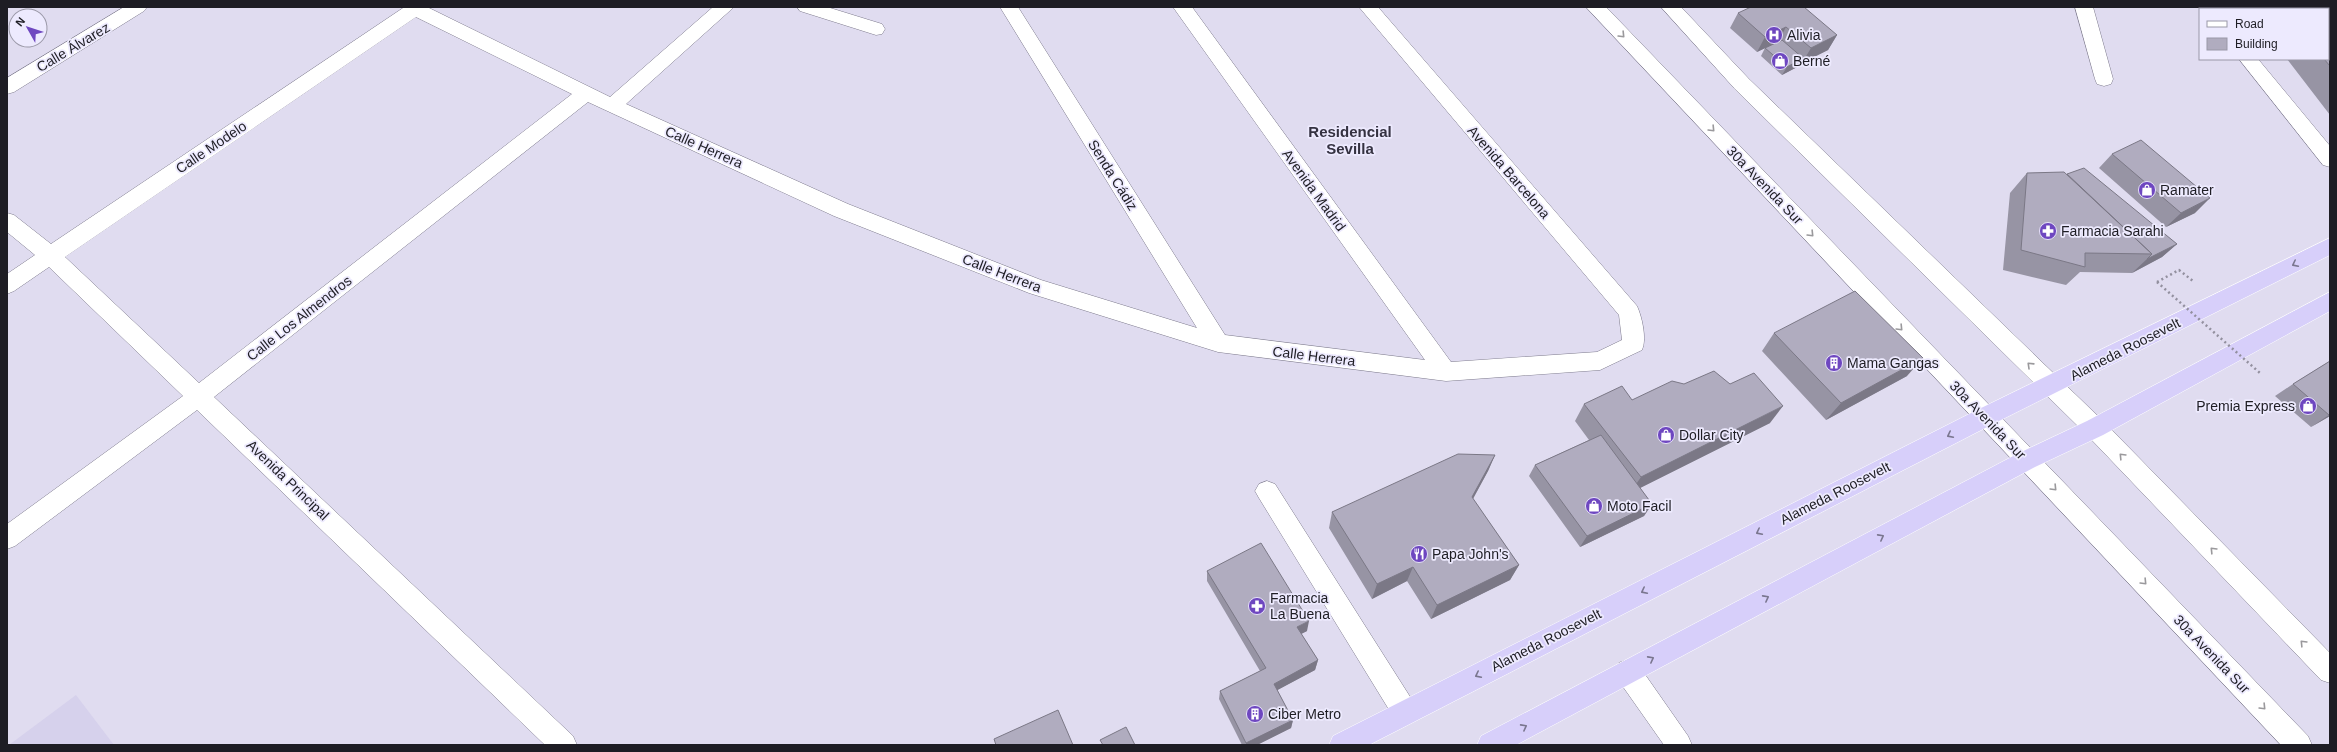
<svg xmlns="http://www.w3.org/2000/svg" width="2337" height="752" font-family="Arial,sans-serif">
	<rect width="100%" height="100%" fill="#e0dcf0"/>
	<path fill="#d6d1ec" d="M76 695 114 745H9Z"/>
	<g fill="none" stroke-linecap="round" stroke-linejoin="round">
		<g stroke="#7e7b8d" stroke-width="1">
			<path id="minor" d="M124 7H147L144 11 14 92 7 94V78Z
				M402 7H427L610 97 713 7H734L626 104 848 204 1041 280 1197 328 1000 7H1018L1225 335 1425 360 1173 7H1192L1451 362 1597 352 1622 340 1619 315 1359 7H1378L1637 306C1642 317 1647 339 1642 350L1600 370 1446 381 1218 352 1029 293 834 216 588 102 214 397 573 736 577 745H545L197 410 15 546 7 549V524L183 396 49 267 14 291 7 294V274L35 255 7 232V213L14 215 51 244 403 8ZM416 17 572 94 199 383 65 257Z
				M797 7H827L882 24 885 29 882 34 876 35 800 11Z
				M1586 7H1606L2308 736 2312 745H2281Z
				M1661 7H1681L1749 79 2103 421 2330 653V683L2321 680 2087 435 1735 89Z
				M2075 7H2093L2113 79 2111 84 2104 86 2097 84 2095 79Z
				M2239 59H2258L2330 146V167L2323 165Z
				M1267 481 1275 484 1414 703 1418 712 1414 721 1405 725 1396 721 1259 498 1255 491 1259 484Z
				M1628 660 1637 663 1688 736 1692 745H1664L1619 681 1615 672 1619 663Z"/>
		</g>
		<g stroke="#fff" stroke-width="1">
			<path id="highway" d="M2330 238V255L1993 424 1369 745H1329L1333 736 1977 410Z
				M2330 292V311L2103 435 2035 467 1516 745H1477L1481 736 2019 453 2087 421Z"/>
		</g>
		<path stroke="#93909f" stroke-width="2.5" stroke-dasharray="2 3" stroke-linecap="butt" d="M2157 282 2179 270 2193 281"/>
		<use href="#minor" fill="#fff" fill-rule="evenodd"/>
		<use href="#highway" fill="#d7cffa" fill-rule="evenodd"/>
		<path stroke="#93909f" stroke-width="2.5" stroke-dasharray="2 3" stroke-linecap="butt" d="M2157 282 2260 373"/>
	</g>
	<path fill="#9794a4" d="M2247 7H2330V115L2287 59H2328V9H2248Z
		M1738 13 1837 35 1828 50 1802 63 1801 62 1799 66 1782 75 1761 56 1765 48 1757 52 1730 28Z
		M2112 154 2195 213 2166 227 2099 168Z
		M2027 173 2067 174 2177 244 2162 257 2132 273 2080 272 2066 285 2003 270 2010 193Z
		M1774 333 1907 376 1826 420 1762 351Z
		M2330 361V416L2311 427 2275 396 2293 384Z
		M1632 400 1770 423 1640 488 1652 504 1644 516 1580 547 1529 476 1535 465 1589 440 1575 421 1584 404Z
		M1495 455 1488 471 1473 499 1519 565 1510 580 1431 619 1407 581 1372 599 1329 528 1332 512Z
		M1207 571 1307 631 1301 634 1318 660 1315 670 1277 690 1293 720 1291 728 1257 745H1242L1219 699 1220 691 1260 671 1207 581Z"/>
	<path fill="#7b7886" d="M1786 27 1778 42 1757 52 1765 37Z
		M1837 35 1828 50 1802 63 1811 48Z
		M1803 58 1799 66 1782 75 1787 67Z
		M2210 198 2195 213 2166 227 2181 213Z
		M2177 244 2162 257 2132 273 2147 259Z
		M1923 358 1907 376 1826 420 1841 403Z
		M1783 406 1770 423 1630 493 1641 477Z
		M2329 415H2330V416L2311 427Z
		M1495 455 1488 471 1465 513 1472 497Z
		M1652 504 1644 516 1580 547 1587 536Z
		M1519 565 1510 580 1431 619 1437 605Z
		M1413 567 1407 581 1372 599 1377 584Z
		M1309 621 1307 631 1295 637 1297 627Z
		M1318 660 1315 670 1272 693 1274 684Z
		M1293 720 1291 728 1257 745H1246V743Z"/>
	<path fill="#b0acbf" stroke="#7b7886" d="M1751 7H1804L1837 35 1811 48 1786 27 1765 37 1738 13Z
		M2283 7H2330V66L2324 59H2328V9H2285Z
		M1782 40 1803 58 1787 67 1765 48Z
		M2141 140 2210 198 2181 213 2112 154Z
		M2084 168 2177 244 2147 259 2152 254 2067 174Z
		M2064 172 2152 254 2085 253V267L2021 250 2027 173Z
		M1855 291 1923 358 1841 403 1774 333Z
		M2330 361V415H2329L2293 384Z
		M1714 371 1730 384 1754 373 1783 406 1641 477 1584 404 1622 386 1632 400 1672 381 1684 384Z
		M1601 435 1652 504 1587 536 1535 465Z
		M1458 454 1495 455 1472 497 1519 565 1437 605 1413 567 1377 584 1332 512Z
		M1261 543 1309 621 1297 627 1318 660 1274 684 1293 720 1246 743 1220 691 1266 668 1207 571Z
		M1058 710 1073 745H996L994 739Z
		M1126 727 1135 745H1103L1100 740Z"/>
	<defs><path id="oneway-chevron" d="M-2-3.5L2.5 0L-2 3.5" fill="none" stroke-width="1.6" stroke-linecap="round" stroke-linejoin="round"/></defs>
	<g stroke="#9a999c">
		<use href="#oneway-chevron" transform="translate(1622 35) rotate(46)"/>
		<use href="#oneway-chevron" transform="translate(1712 129) rotate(46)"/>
		<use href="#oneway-chevron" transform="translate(1811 234) rotate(46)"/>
		<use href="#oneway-chevron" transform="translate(1900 328) rotate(46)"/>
		<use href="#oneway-chevron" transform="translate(2030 365) rotate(-136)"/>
		<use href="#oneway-chevron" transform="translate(2122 456) rotate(-134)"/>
		<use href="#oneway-chevron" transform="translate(2054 488) rotate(46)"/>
		<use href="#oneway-chevron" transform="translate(2213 550) rotate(-134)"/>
		<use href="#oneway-chevron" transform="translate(2144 582) rotate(46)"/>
		<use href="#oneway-chevron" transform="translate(2303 643) rotate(-134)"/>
		<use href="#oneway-chevron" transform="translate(2263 707) rotate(46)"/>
	</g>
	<g stroke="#7a768f">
		<use href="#oneway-chevron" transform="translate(2295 264) rotate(153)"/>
		<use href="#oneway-chevron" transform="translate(1950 435) rotate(153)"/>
		<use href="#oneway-chevron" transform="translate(1759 532) rotate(153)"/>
		<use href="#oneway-chevron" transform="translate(1881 537) rotate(-28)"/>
		<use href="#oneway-chevron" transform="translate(1644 591) rotate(153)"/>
		<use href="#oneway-chevron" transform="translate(1766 598) rotate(-28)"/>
		<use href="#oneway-chevron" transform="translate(1651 659) rotate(-28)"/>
		<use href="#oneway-chevron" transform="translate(1478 675) rotate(153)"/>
		<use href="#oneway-chevron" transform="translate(1524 727) rotate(-28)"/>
	</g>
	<defs>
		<g id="hospital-disc" transform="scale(0.9)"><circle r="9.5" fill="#6e47c0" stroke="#edeafe"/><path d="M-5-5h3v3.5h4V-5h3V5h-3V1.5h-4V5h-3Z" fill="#fff"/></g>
		<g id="shop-disc" transform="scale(0.9)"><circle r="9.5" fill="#6e47c0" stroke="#edeafe"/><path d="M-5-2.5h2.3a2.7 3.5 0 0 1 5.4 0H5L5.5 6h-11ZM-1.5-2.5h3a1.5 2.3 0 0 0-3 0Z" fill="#fff"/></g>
		<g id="pharmacy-disc" transform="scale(0.9)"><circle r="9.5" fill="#6e47c0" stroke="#edeafe"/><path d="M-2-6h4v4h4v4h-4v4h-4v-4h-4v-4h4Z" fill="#fff"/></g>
		<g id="building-disc" transform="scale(0.9)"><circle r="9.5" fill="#6e47c0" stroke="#edeafe"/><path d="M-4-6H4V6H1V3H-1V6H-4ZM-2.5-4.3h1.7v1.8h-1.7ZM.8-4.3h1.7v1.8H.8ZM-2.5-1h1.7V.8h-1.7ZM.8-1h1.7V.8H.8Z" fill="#fff"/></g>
		<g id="restaurant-disc" transform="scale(0.9)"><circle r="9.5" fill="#6e47c0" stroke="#edeafe"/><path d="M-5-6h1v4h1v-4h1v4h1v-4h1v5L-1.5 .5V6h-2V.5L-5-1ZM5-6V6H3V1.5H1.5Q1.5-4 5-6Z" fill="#fff"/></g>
	</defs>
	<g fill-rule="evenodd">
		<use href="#hospital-disc" x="1774" y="35"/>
		<use href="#shop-disc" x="1780" y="61"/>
		<use href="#shop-disc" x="2147" y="190"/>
		<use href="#pharmacy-disc" x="2048" y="231"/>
		<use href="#building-disc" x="1834" y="363"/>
		<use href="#shop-disc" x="2308" y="406"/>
		<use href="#shop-disc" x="1666" y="435"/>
		<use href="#shop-disc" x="1594" y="506"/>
		<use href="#restaurant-disc" x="1419" y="554"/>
		<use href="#pharmacy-disc" x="1257" y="606"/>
		<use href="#building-disc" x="1255" y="714"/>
	</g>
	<g text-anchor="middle" stroke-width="3.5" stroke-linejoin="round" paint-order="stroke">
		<g font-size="14" fill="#1e1d24" stroke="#edeafe" text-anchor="start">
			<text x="1787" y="40">Alivia</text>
			<text x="1793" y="66">Berné</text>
			<text x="2160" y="195">Ramater</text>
			<text x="2061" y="236">Farmacia Sarahi</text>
			<text x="1847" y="368">Mama Gangas</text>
			<text x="2295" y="411" text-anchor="end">Premia Express</text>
			<text x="1679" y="440">Dollar City</text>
			<text x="1607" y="511">Moto Facil</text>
			<text x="1432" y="559">Papa John's</text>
			<text x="1270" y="603">Farmacia<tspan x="1270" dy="16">La Buena</tspan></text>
			<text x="1268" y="719">Ciber Metro</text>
		</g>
		<g font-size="14" fill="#1e1d24" stroke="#edeafe">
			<text transform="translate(73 47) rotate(-31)" y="5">Calle Álvarez</text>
			<text transform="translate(211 147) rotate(-34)" y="5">Calle Modelo</text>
			<text transform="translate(704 147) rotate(24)" y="5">Calle Herrera</text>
			<text transform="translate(1509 172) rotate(49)" y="5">Avenida Barcelona</text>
			<text transform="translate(1113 175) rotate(58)" y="5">Senda Cádiz</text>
			<text transform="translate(1765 185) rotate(46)" y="5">30a Avenida Sur</text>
			<text transform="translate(1314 190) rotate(54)" y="5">Avenida Madrid</text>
			<text transform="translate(1002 273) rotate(21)" y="5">Calle Herrera</text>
			<text transform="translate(299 318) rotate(-38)" y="5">Calle Los Almendros</text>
			<text transform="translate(2125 349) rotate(-27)" y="5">Alameda Roosevelt</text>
			<text transform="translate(1314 356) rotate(7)" y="5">Calle Herrera</text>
			<text transform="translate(1988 420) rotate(46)" y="5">30a Avenida Sur</text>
			<text transform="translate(288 480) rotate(44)" y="5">Avenida Principal</text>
			<text transform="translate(1835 493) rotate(-27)" y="5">Alameda Roosevelt</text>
			<text transform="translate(1546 640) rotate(-27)" y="5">Alameda Roosevelt</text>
			<text transform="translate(2212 654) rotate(46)" y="5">30a Avenida Sur</text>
		</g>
		<g font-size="15" font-weight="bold" fill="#353241" stroke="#edeafe">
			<text x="1350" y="137">Residencial<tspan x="1350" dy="17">Sevilla</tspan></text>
		</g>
	</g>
	<rect width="2337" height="752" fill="none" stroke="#1e1d24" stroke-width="16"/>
	<rect x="2199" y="8" width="130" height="52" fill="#edeafe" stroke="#9a98a7"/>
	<rect x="2207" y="21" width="20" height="6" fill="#ffffff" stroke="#9a98a7"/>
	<text x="2235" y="28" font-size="12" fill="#1e1d24">Road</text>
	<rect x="2207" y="38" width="20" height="12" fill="#b0acbf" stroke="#9a98a7"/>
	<text x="2235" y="48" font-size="12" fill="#1e1d24">Building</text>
	<g transform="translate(28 28) rotate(309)"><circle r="19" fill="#edeafe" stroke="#9a98a7"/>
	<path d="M0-3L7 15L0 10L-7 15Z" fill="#6e47c0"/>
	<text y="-6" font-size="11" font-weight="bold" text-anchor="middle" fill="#1e1d24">N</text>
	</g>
</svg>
